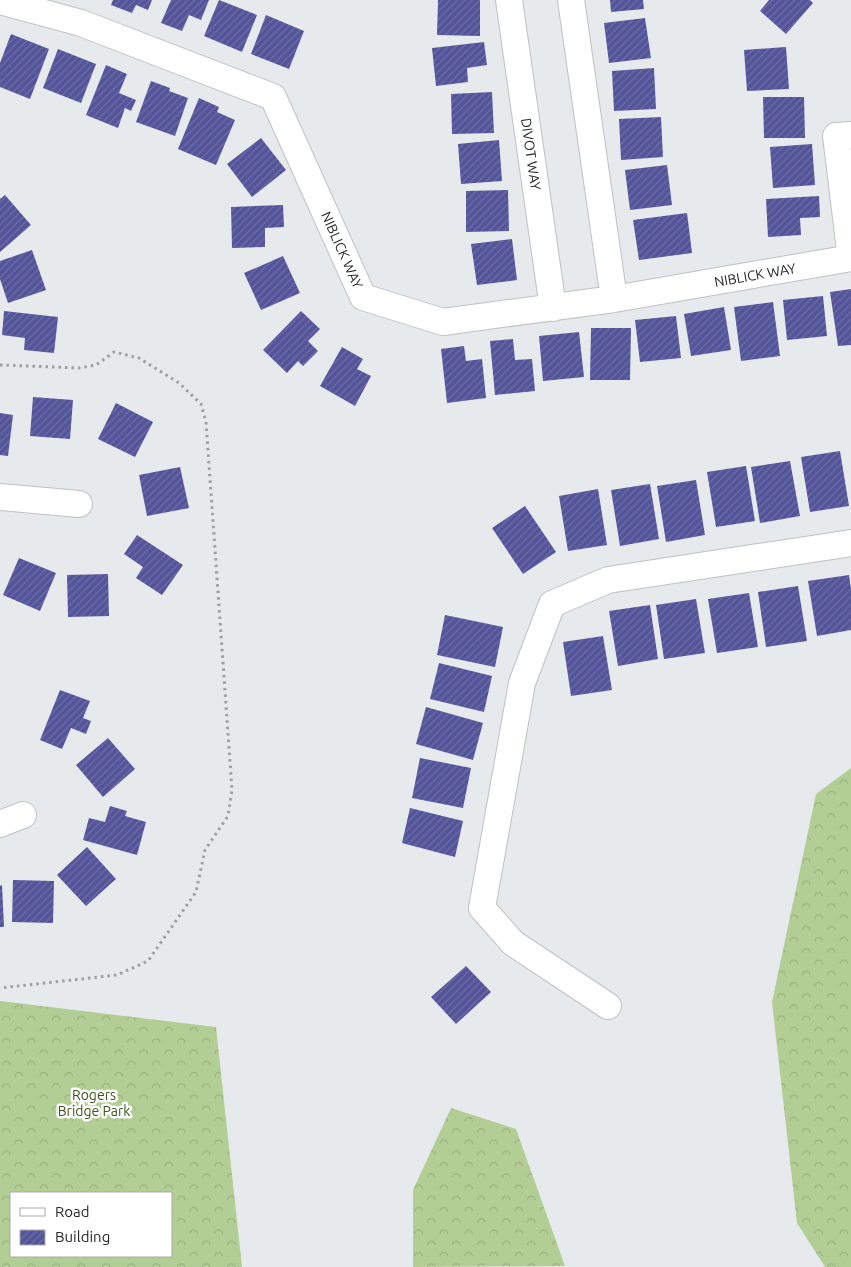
<svg xmlns="http://www.w3.org/2000/svg" width="851" height="1267" font-family="Ubuntu,sans-serif">
	<defs>
		<pattern id="forest-crowns" width="20" height="18" patternUnits="userSpaceOnUse" patternTransform="scale(1.25)"><rect width="20" height="18" fill="#b3ce94"/><path d="M2 6a3 3 0 1 1 6 0M12 15a3 3 0 1 1 6 0" fill="none" stroke="#9ab180"/></pattern>
		<pattern id="building-hatch" width="6" height="6" patternUnits="userSpaceOnUse" patternTransform="scale(1.25)"><rect width="6" height="6" fill="#54549b"/><path d="M-1 1l2-2M0 6l6-6M5 7l2-2" fill="none" stroke="#6e6ea4"/></pattern>
	</defs>
	<rect width="100%" height="100%" fill="#e7eaec"/>
	<path fill="url(#forest-crowns)" fill-rule="evenodd" d="M851 768V1267H825L797 1223 772 1002 816 794Z
		M0 1001 216 1027 242 1267H0ZM11 1193H171V1256H11Z
		M451 1108 516 1129 565 1266 413 1267V1190Z"/>
	<path fill="url(#building-hatch)" d="M113 0H152L148 10 136 5 132 13 111 5Z
		M171 0H209L201 20 189 15 182 31 161 23Z
		M219 0 257 15 242 52 204 36Z
		M438 0H480V36L437 35Z
		M610 0H643L644 9 611 12Z
		M769 0H810L813 3 786 34 760 11Z
		M266 15 304 31 289 69 251 54Z
		M645 18 651 58 609 63 604 23Z
		M11 34 49 49 30 99 0 87V63Z
		M484 42 487 65 467 68 468 82 436 86 432 48Z
		M786 47 789 89 747 91 744 50Z
		M58 49 96 64 81 103 43 88Z
		M106 65 127 74 119 93 136 100 131 111 125 108 118 128 86 115Z
		M654 68 656 109 614 111 612 71Z
		M151 81 170 88 169 91 188 98 175 136 136 122Z
		M492 92 494 133 452 134 451 94Z
		M763 97H804L805 138H764Z
		M199 98 219 107 217 112 235 120 216 165 178 149Z
		M661 117 663 157 621 160 619 119Z
		M261 138 286 170 252 197 227 164Z
		M499 140 502 181 461 184 458 144Z
		M812 144 815 185 773 188 770 147Z
		M667 165 672 205 630 210 625 170Z
		M508 190 509 231 466 232V191Z
		M5 195 31 225 0 252V199Z
		M819 196 820 217 800 218 801 235 768 237 766 199Z
		M283 205 284 227 265 228V247L232 248 231 207Z
		M687 213 692 253 639 260 633 220Z
		M512 239 517 280 477 285 471 244Z
		M32 250 46 290 8 303 0 279V261Z
		M283 256 300 293 261 310 244 273Z
		M851 289V345L838 346 830 292Z
		M823 296 827 336 787 340 783 300Z
		M773 302 780 356 741 361 734 307Z
		M724 307 731 350 691 356 684 314Z
		M4 311 58 317 54 353 24 350 25 338 2 335Z
		M301 311 320 329 308 341 318 351 303 366 298 361 287 373 263 350Z
		M676 316 681 358 640 362 635 320Z
		M591 328H631L630 380H590Z
		M579 332 584 377 543 381 539 336Z
		M513 339 515 360 532 359 535 391 495 395 490 341Z
		M464 346 466 361 482 359 486 398 447 403 441 349Z
		M342 347 363 359 357 369 371 376 355 406 320 386Z
		M33 397 73 400 70 439 30 436Z
		M116 403 153 422 135 457 98 439Z
		M0 413 13 415 8 456 0 455Z
		M840 451 849 506 810 512 801 457Z
		M790 461 800 516 760 523 751 467Z
		M746 466 755 521 716 527 707 472Z
		M180 467 189 508 147 516 139 475Z
		M696 480 705 535 666 542 657 486Z
		M650 484 659 539 620 546 611 490Z
		M598 489 607 545 568 551 559 496Z
		M525 506 556 552 523 574 492 528Z
		M137 535 183 565 162 595 136 578 143 567 124 554Z
		M19 558 56 573 40 611 3 595Z
		M108 574 109 616 68 617 67 575Z
		M849 575 851 589V630L817 636 808 581Z
		M798 586 807 641 766 647 758 592Z
		M749 593 758 647 717 653 708 599Z
		M696 599 705 653 664 659 656 605Z
		M650 605 658 659 618 666 609 611Z
		M445 615 503 627 495 667 437 655Z
		M603 636 612 690 571 696 563 642Z
		M439 663 492 676 484 712 430 699Z
		M60 690 90 701 83 718 91 721 86 734 71 728 62 749 40 740Z
		M426 707 483 723 473 760 416 744Z
		M108 738 135 769 103 797 76 765Z
		M420 758 471 768 463 808 412 798Z
		M110 806 127 811 125 816 146 822 137 855 83 840 89 818 105 822Z
		M410 808 463 821 455 857 402 843Z
		M87 847 116 879 86 906 57 875Z
		M13 880 54 881 53 923 12 922Z
		M2 885 4 927H0V886Z
		M466 966 491 992 456 1024 431 997Z"/>
	<g fill="none" stroke-linecap="round" stroke-linejoin="round">
		<g stroke="#bfc1c3" stroke-width="28">
			<path id="minor" d="M509 0 553 308
				M571 0 614 299
				M0 1 81 23 273 97 363 297 443 322 614 299 851 258
				M851 258 836 136 851 135
				M0 497 79 504
				M0 824 23 815
				M608 1006 513 943 482 908 522 683 552 604 608 580 851 543"/>
		</g>
		<path stroke="#9d9fa0" stroke-width="3" stroke-dasharray="2.5 4" stroke-linecap="butt" d="M0 365 79 368 96 365 114 352 139 358 179 383 201 404 206 422 232 790 228 816 205 850 196 892 148 961 117 975 0 988"/>
		<use href="#minor" stroke="#fff" stroke-width="26"/>
	</g>
	<g text-anchor="middle" stroke-width="5" stroke-linejoin="round" paint-order="stroke">
		<g font-size="14" fill="#262728" stroke="#fff">
			<text transform="translate(531 154) rotate(82)" y="5">DIVOT WAY</text>
			<text transform="translate(342 250) rotate(66)" y="5">NIBLICK WAY</text>
			<text transform="translate(755 275) rotate(-10)" y="5">NIBLICK WAY</text>
		</g>
		<g font-size="14" fill="#3d531c" stroke="#fff">
			<text x="94" y="1100">Rogers<tspan x="94" dy="16">Bridge Park</tspan></text>
		</g>
	</g>
	<rect x="10" y="1192" width="162" height="65" fill="#ffffff" stroke="#a8a9a9"/>
	<rect x="20" y="1208" width="25" height="8" fill="#ffffff" stroke="#a8a9a9"/>
	<text x="55" y="1217" font-size="15" fill="#262728">Road</text>
	<rect x="20" y="1230" width="25" height="15" fill="url(#building-hatch)" stroke="#a8a9a9"/>
	<text x="55" y="1242" font-size="15" fill="#262728">Building</text>
</svg>
